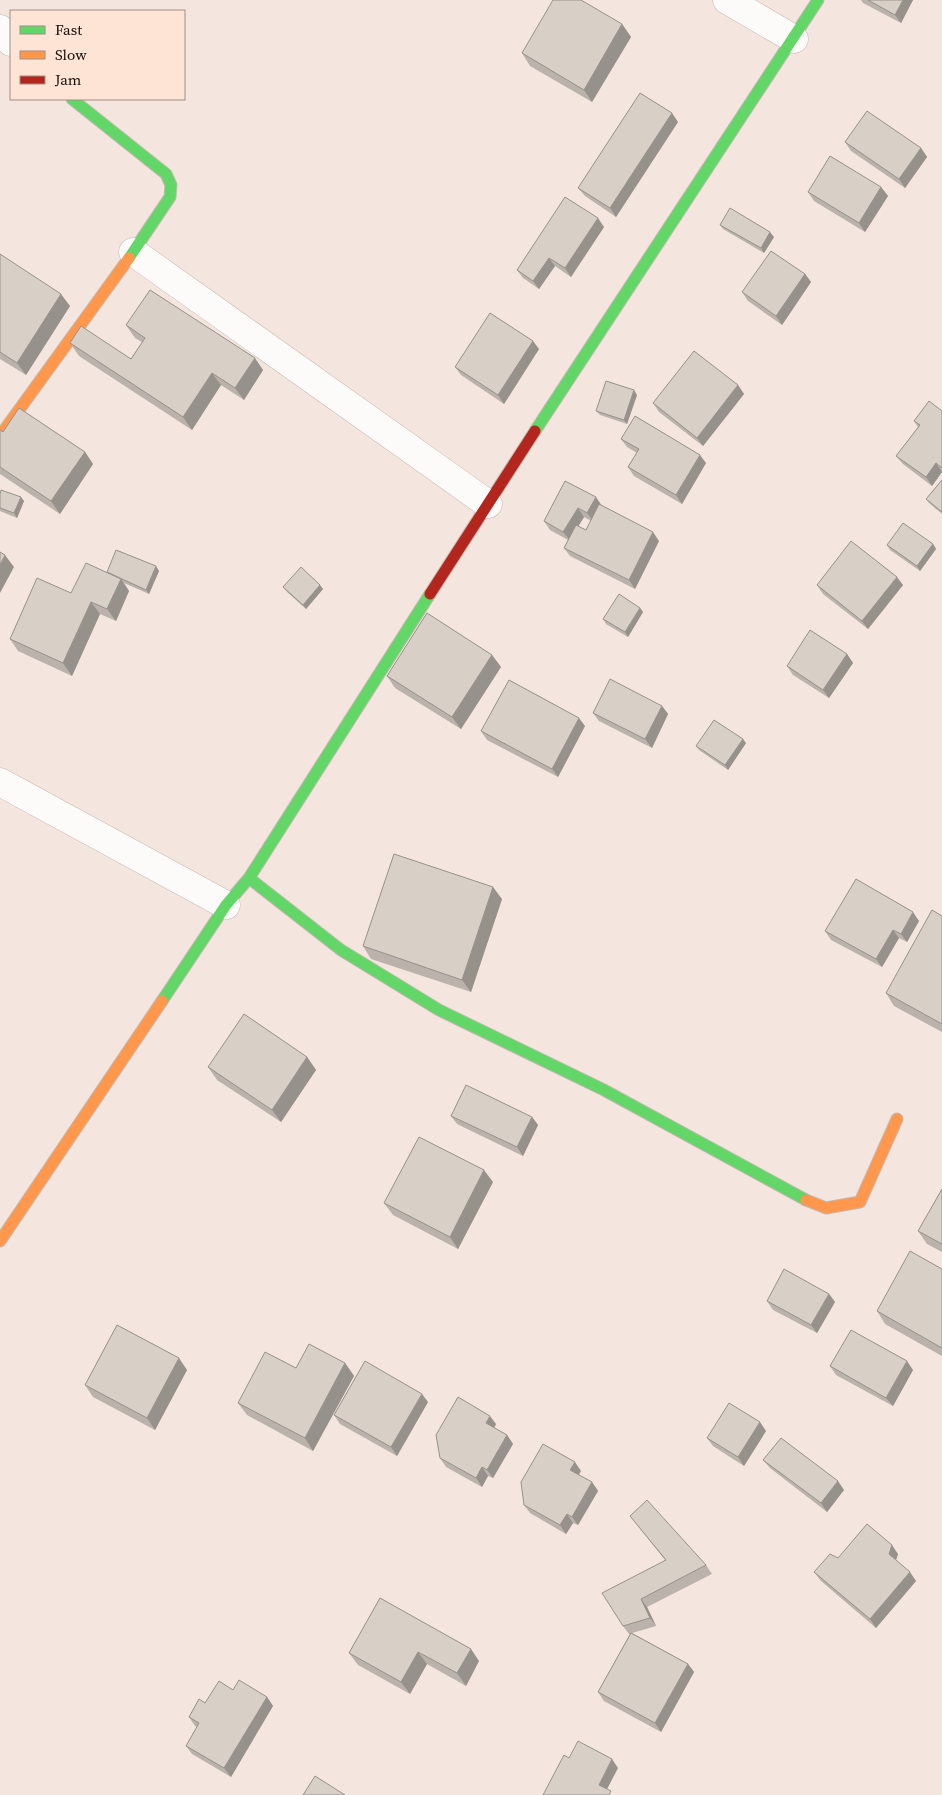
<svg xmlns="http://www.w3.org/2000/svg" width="942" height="1795" font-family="'Source Serif 4',serif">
	<rect width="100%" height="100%" fill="#f4e6de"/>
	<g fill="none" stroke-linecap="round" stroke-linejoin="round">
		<g stroke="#c4b9b3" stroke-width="29">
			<path id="street" d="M727 0 794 39
				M0 29 11 42
				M133 252 488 504
				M0 782 226 905"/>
		</g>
		<g stroke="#c4b9b3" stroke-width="13">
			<path id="fast" d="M72 99 166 174 171 185 170 197 129 258
				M535 431 818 0
				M249 878 341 950 439 1010 604 1090 806 1200
				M162 1001 226 905 249 878 430 594"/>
		</g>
		<g stroke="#c4b9b3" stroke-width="13">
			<path id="slow" d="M0 436 129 258
				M806 1200 826 1208 860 1202 897 1119
				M0 1241 162 1001"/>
		</g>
		<g stroke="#c4b9b3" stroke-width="13">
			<path id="jam" d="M430 594 535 431"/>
		</g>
		<use href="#street" stroke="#fdfbfa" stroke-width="28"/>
		<use href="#fast" stroke="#63d668" stroke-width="11"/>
		<use href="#slow" stroke="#ff974d" stroke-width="11"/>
		<use href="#jam" stroke="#b3261e" stroke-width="11"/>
	</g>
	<path fill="#bab2ab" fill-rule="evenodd" d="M861 0H913L901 23 863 3Z
		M622 24 631 37 592 102 530 66 522 53Z
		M678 122 616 217 585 196 578 188Z
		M845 142 921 148 927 157 905 188 851 151Z
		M881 187 888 196 865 232 814 201 808 192Z
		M720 225 774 237 764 253 723 229Z
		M604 227 571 277 555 266 539 289 523 278 517 270Z
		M0 254 70 306 26 375 0 359Z
		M805 274 811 282 782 325 748 301 742 292Z
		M126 325 263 370 244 400 221 385 192 430 79 356 70 343 131 359 142 342 135 338Z
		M539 349 504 404 461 375 455 367Z
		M738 385 744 394 703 446 659 412 653 403Z
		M637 395 627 424 600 415 596 411Z
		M942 411V472L932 486 903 464 896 456 918 427 914 421Z
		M0 430 3 432 85 452 93 464 60 514 0 474Z
		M621 439 706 463 682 504 634 476 628 467 637 453 627 447Z
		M942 480V514L929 503 926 499Z
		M565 481 602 506 659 541 635 589 570 556 564 548 568 540 550 530 544 521ZM584 517 591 521 586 530 578 526Z
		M0 494 24 501 17 518 0 511Z
		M933 544 936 549 920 571 890 550 887 545Z
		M159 571 149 594 124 583 129 591 116 621 100 614 72 676 18 651 10 639 71 593 107 572Z
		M817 585H903L868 629 823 594Z
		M283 587 323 589 306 609 287 592Z
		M640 608 643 612 628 637 606 624 603 619Z
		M847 654 853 663 829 698 793 675 787 666Z
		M492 655 501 667 461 729 395 688 387 676Z
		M662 706 668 714 652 748 599 721 593 713Z
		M585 726 558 777 487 740 481 731Z
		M746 743 728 770 699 750 696 746Z
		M502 899 471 992 371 959 363 946Z
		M942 916V1032L894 1006 886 993Z
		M919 921 907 942 899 938 882 967 831 940 825 931Z
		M307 1057 316 1070 281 1122 217 1080 208 1067Z
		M451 1116 532 1117 538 1125 523 1156 457 1124Z
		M493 1182 458 1249 393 1215 384 1203Z
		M942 1189V1252L927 1244 918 1231Z
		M942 1269V1356L885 1324 877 1311Z
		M829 1294 835 1302 817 1333 773 1310 767 1301Z
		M345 1363 354 1376 313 1451 247 1415 238 1403 296 1368Z
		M830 1366 913 1370 893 1406 836 1375Z
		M187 1370 155 1430 93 1397 85 1385Z
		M428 1402 397 1456 340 1424 334 1415Z
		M496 1424 494 1428 507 1435 513 1444 493 1478 488 1476 482 1487 446 1467 440 1458Z
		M766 1431 744 1466 713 1446 707 1438Z
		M763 1460 844 1490 827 1512 770 1468Z
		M581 1471 579 1475 592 1482 598 1491 578 1525 573 1523 566 1534 530 1513 524 1505Z
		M630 1516 706 1565 712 1574 647 1607 656 1626 632 1633 688 1664 694 1672 661 1732 604 1701 598 1692 630 1634H629L623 1626 665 1560Z
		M898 1554 896 1560 916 1581 876 1628 821 1581 814 1572 838 1558Z
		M380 1598 479 1661 466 1686 427 1664 410 1694 358 1665 349 1653Z
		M233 1690 267 1697 273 1706 231 1777 192 1754 186 1746 197 1727 195 1726 189 1717 205 1703Z"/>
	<path fill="#97918b" d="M903 0H913L901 23 895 15Z
		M622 24 631 37 592 102 584 90Z
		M672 113 678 122 616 217 610 208Z
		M921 148 927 157 905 188 899 179Z
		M881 187 888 196 865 232 859 223Z
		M598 218 604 227 571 277 565 268Z
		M770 232 774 237 764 253 761 248Z
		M549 258 555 266 539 289 533 281Z
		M805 274 811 282 782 325 776 316Z
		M61 294 70 306 26 375 17 363Z
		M533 341 539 349 504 404 498 395Z
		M255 358 263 370 244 400 235 388Z
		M212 373 221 385 192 430 183 417Z
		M738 385 744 394 703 446 697 438Z
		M634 390 637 395 627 424 624 420Z
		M85 452 93 464 60 514 51 501Z
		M700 455 706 463 682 504 676 495Z
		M936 463 942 472 932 486 926 477Z
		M21 497 24 501 17 518 14 513Z
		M596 497 602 506 593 521 587 513Z
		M578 508 584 517 570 540 563 532Z
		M653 532 659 541 635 589 629 580Z
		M933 544 936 549 920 571 917 566Z
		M5 555 14 567 0 593V565Z
		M156 566 159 571 149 594 146 590Z
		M897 577 903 585 868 629 862 621Z
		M121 579 129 591 116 621 107 609Z
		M320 585 323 589 306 609 303 605Z
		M91 602 100 614 72 676 63 663Z
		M640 608 643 612 628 637 625 632Z
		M847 654 853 663 829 698 823 690Z
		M492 655 501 667 461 729 452 717Z
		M662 706 668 714 652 748 645 739Z
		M579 718 585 726 558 777 552 769Z
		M743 739 746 743 728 770 725 765Z
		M493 887 502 899 471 992 462 980Z
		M913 912 919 921 907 942 901 934Z
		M893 930 899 938 882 967 876 959Z
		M307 1057 316 1070 281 1122 272 1110Z
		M532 1117 538 1125 523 1156 517 1147Z
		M484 1170 493 1182 458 1249 450 1237Z
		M829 1294 835 1302 817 1333 811 1325Z
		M179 1358 187 1370 155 1430 147 1418Z
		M907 1361 913 1370 893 1406 886 1398Z
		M345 1363 354 1376 313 1451 305 1438Z
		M422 1394 428 1402 397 1456 391 1447Z
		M490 1416 496 1424 492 1432 486 1423Z
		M760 1422 766 1431 744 1466 738 1457Z
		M507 1435 513 1444 493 1478 487 1470Z
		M575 1462 581 1471 576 1478 570 1470Z
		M482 1467 488 1476 482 1487 476 1478Z
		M838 1481 844 1490 827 1512 821 1503Z
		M592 1482 598 1491 578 1525 572 1517Z
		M567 1514 573 1523 566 1534 560 1525Z
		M892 1545 898 1554 895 1563 889 1554Z
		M910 1572 916 1581 876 1628 870 1619Z
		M641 1599 647 1607 656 1626 650 1618Z
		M471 1649 479 1661 466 1686 457 1673Z
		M418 1652 427 1664 410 1694 401 1682Z
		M688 1664 694 1672 661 1732 655 1723Z
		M267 1697 273 1706 231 1777 224 1768Z
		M612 1759 618 1768 605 1793 599 1785Z"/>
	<path fill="#d8cfc7" stroke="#97918b" d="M553 0H581L622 24 584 90 522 53Z
		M868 0H903L895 15Z
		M640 93 672 113 610 208 578 188Z
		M867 111 921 148 899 179 845 142Z
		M830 156 881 187 859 223 808 192Z
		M565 197 598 218 565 268 549 258 533 281 517 270Z
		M730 208 770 232 761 248 720 225Z
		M771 251 805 274 776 316 742 292Z
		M0 254 61 294 17 363 0 352Z
		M150 290 255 358 235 388 212 373 183 417 70 343 81 326 131 359 145 338 126 325Z
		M490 313 533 341 498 395 455 367Z
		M694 351 738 385 697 438 653 403Z
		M606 381 634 390 624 420 596 411Z
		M929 401 942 411V468L936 463 926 477 896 456 920 425 914 421Z
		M19 408 85 452 51 501 0 467V430L3 432Z
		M635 416 700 455 676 495 628 467 639 449 621 439Z
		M942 480V512L926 499Z
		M565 481 596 497 587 513 578 508 563 532 544 521Z
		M1 490 21 497 14 513 0 508V494Z
		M599 504 653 532 629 580 564 548 576 525 586 530Z
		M903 523 933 544 917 566 887 545Z
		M851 541 897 577 862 621 817 585Z
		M116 550 156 566 146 590 107 572Z
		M0 552 5 555 0 565Z
		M86 563 121 579 107 609 91 602 63 663 10 639 37 578 71 593Z
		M301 567 320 585 303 605 283 587Z
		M619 594 640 608 625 632 603 619Z
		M427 613 492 655 452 717 387 676Z
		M810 630 847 654 823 690 787 666Z
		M610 679 662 706 645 739 593 713Z
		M509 680 579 718 552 769 481 731Z
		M714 720 743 739 725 765 696 746Z
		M394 854 493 887 462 980 363 946Z
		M856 879 913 912 901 934 893 930 876 959 825 931Z
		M932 910 942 916V1024L886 993Z
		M244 1014 307 1057 272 1110 208 1067Z
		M466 1085 532 1117 517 1147 451 1116Z
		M419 1137 484 1170 450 1237 384 1203Z
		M942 1189V1244L918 1231Z
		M910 1251 942 1269V1348L877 1311Z
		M784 1269 829 1294 811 1325 767 1301Z
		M117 1325 179 1358 147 1418 85 1385Z
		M851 1330 907 1361 886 1398 830 1366Z
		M309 1344 345 1363 305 1438 238 1403 265 1352 296 1368Z
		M365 1361 422 1394 391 1447 334 1415Z
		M458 1397 490 1416 486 1423 507 1435 487 1470 482 1467 476 1478 440 1458 436 1435Z
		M729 1403 760 1422 738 1457 707 1438Z
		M781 1438 838 1481 821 1503 763 1460Z
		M543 1444 575 1462 570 1470 592 1482 572 1517 567 1514 560 1525 524 1505 521 1482Z
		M647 1500 706 1565 641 1599 650 1618 623 1626 602 1593 666 1560 630 1516Z
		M867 1524 892 1545 889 1554 910 1572 870 1619 814 1572 830 1554 838 1558Z
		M380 1598 471 1649 457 1673 418 1652 401 1682 349 1653Z
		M631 1633 688 1664 655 1723 598 1692Z
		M239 1680 267 1697 224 1768 186 1746 199 1723 189 1717 199 1699 205 1703 219 1681 233 1690Z
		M578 1741 612 1759 599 1785 611 1791 609 1795H543L564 1755 569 1758Z
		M315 1776 345 1795H303Z"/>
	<rect x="10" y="10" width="175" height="90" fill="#fde4d5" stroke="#a08e83"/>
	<rect x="20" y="26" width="25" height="8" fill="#63d668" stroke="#a08e83"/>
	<text x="55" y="35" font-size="15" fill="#140c07">Fast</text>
	<rect x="20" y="51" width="25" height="8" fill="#ff974d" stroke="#a08e83"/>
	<text x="55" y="60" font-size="15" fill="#140c07">Slow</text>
	<rect x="20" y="76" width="25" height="8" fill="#b3261e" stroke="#a08e83"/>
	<text x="55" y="85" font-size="15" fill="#140c07">Jam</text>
</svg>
